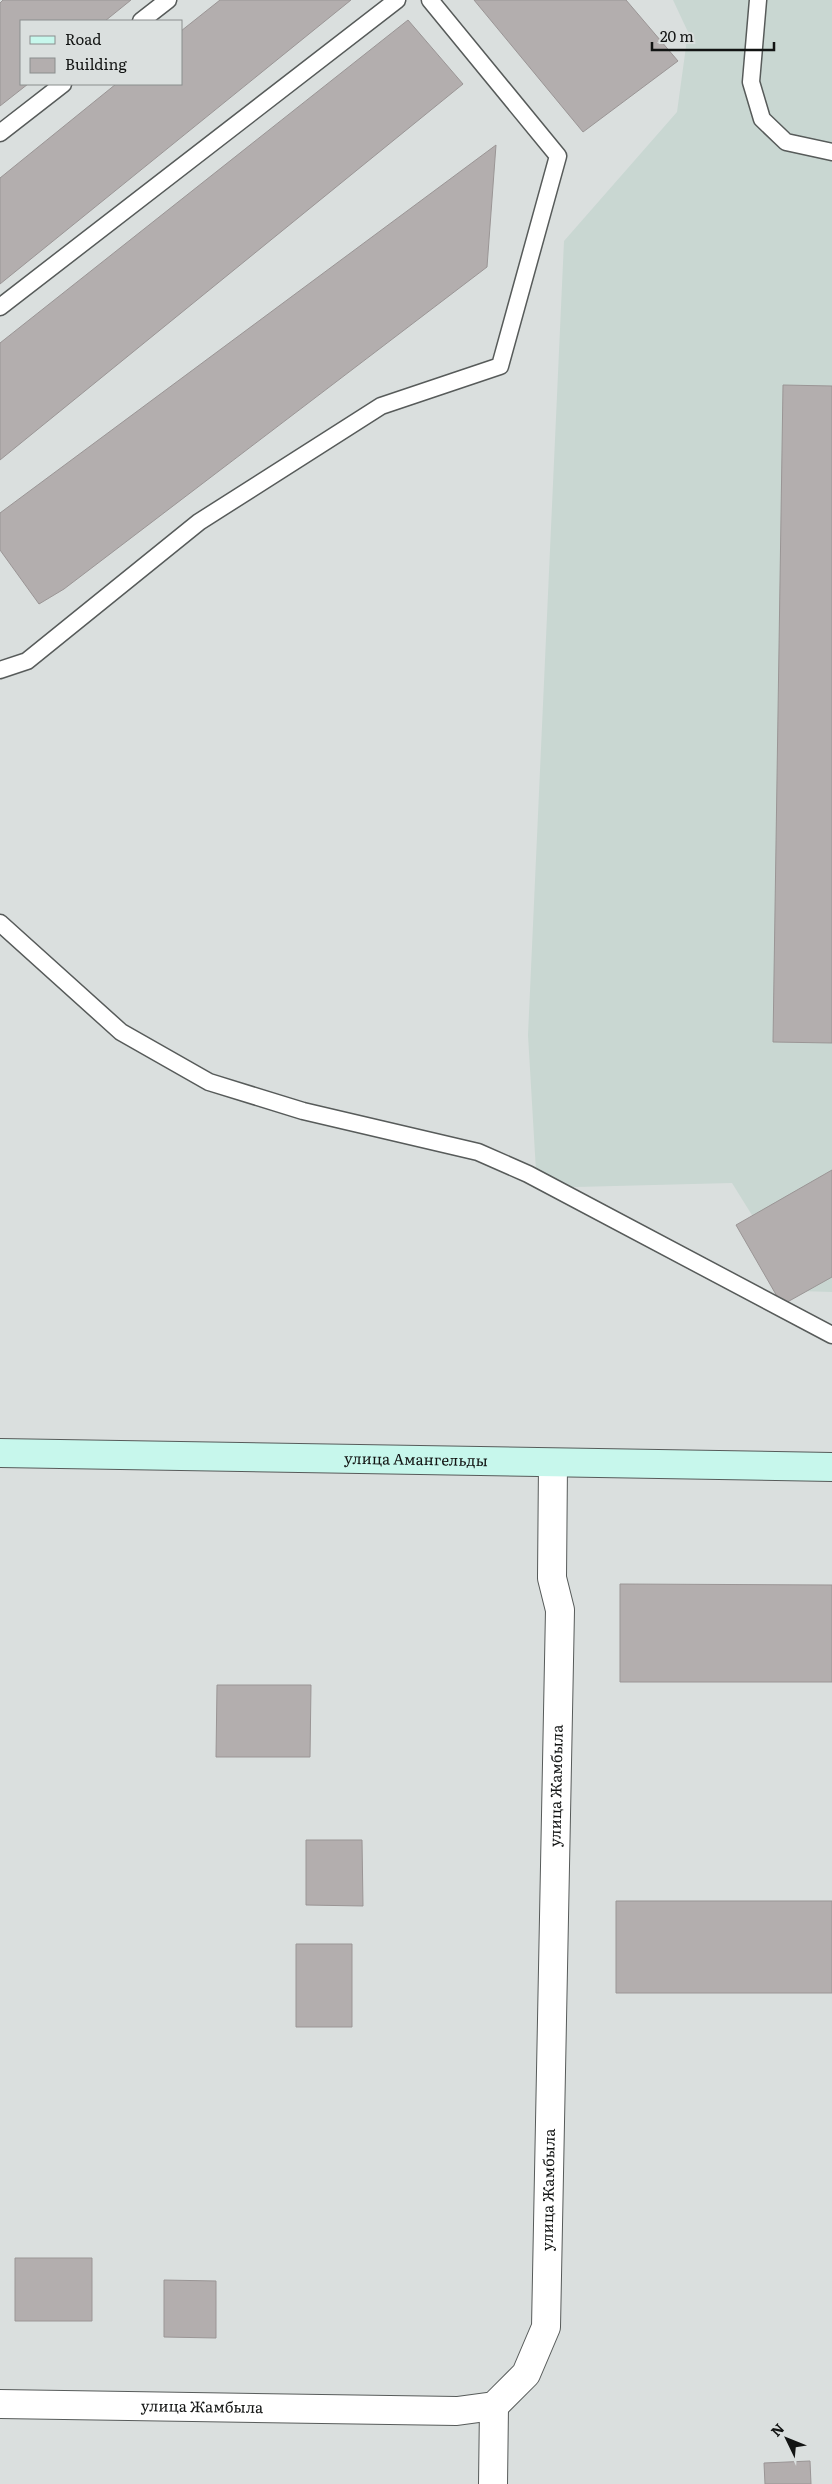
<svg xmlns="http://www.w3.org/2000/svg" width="832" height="2484" font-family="Literata,serif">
	<rect width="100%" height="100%" fill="#dadfde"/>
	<path fill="#c9d7d2" d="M673 0H832V1292L799 1291 732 1183 537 1188 528 1035 564 241 677 112 688 32Z"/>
	<path fill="#b3aeae" stroke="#9a9595" d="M3 0H131L105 21H21V84H28L0 106V3Z
		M220 0H351L0 284V178L116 84H181V31Z
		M474 0H626L678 61 583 132Z
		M408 20 463 84 0 460V343Z
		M496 145 487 267 64 589 39 604 0 550V513Z
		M783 385 832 386V1043L773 1042Z
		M832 1170V1277L782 1305 736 1225Z
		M620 1584 832 1585V1682H620Z
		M217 1685H311L310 1757H216Z
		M306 1840H362L363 1906 306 1905Z
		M616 1901H832V1993H616Z
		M296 1944H352V2027H296Z
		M15 2258H92V2321H15Z
		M164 2280 216 2281V2338L164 2337Z
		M810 2461 811 2484H765L764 2463Z"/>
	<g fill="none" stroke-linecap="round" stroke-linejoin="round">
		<g stroke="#575b5a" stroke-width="19">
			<path id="lane" d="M758 0 751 82 762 119 786 142 832 152
				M141 21 168 0
				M0 133 63 84
				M0 307 397 0
				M0 670 27 661 199 522 381 406 500 366 558 156 430 0
				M0 923 121 1032 209 1082 303 1111 478 1152 528 1174 832 1335"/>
		</g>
		<g stroke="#575b5a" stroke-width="30">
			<g id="street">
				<path id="s1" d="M0 2404 457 2411 494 2406 526 2374 546 2327 560 1610 552 1578 553 1464"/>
				<path d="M493 2484 494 2406"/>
			</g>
		</g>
		<g stroke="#575b5a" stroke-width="30">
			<g id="secondary">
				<path id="s2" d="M0 1453 832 1467"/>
			</g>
		</g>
		<use href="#lane" stroke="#fff" stroke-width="16"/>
		<use href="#street" stroke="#fff" stroke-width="28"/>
		<use href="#secondary" stroke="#c7f7ec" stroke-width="28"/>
	</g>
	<g text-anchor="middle" stroke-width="4" stroke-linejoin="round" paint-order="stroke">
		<g font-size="15" fill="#121413" stroke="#dadfde">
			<text dy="5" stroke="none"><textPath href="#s2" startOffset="416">улица Амангельды</textPath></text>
			<text dy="5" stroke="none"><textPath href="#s1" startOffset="1132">улица Жамбыла</textPath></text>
			<text dy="5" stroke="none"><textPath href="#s1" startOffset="728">улица Жамбыла</textPath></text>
			<text dy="5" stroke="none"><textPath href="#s1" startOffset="202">улица Жамбыла</textPath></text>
		</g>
	</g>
	<rect x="20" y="20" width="162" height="65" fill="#dadfde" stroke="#8a8e8d"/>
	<rect x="30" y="36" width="25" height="8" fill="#c7f7ec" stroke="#8a8e8d"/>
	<text x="65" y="45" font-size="15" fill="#121413">Road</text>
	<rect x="30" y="58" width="25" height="15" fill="#b3aeae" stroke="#8a8e8d"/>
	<text x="65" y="70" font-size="15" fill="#121413">Building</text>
	<g transform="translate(787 2439) rotate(313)" stroke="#dadfde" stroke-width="4" paint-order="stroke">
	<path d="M0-4L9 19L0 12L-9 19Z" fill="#121413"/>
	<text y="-8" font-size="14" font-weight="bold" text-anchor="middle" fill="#121413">N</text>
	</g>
	<path d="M652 42v8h122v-8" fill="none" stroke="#121413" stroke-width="2.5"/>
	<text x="660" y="42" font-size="15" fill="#121413" stroke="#dadfde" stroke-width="4" paint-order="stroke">20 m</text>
</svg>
